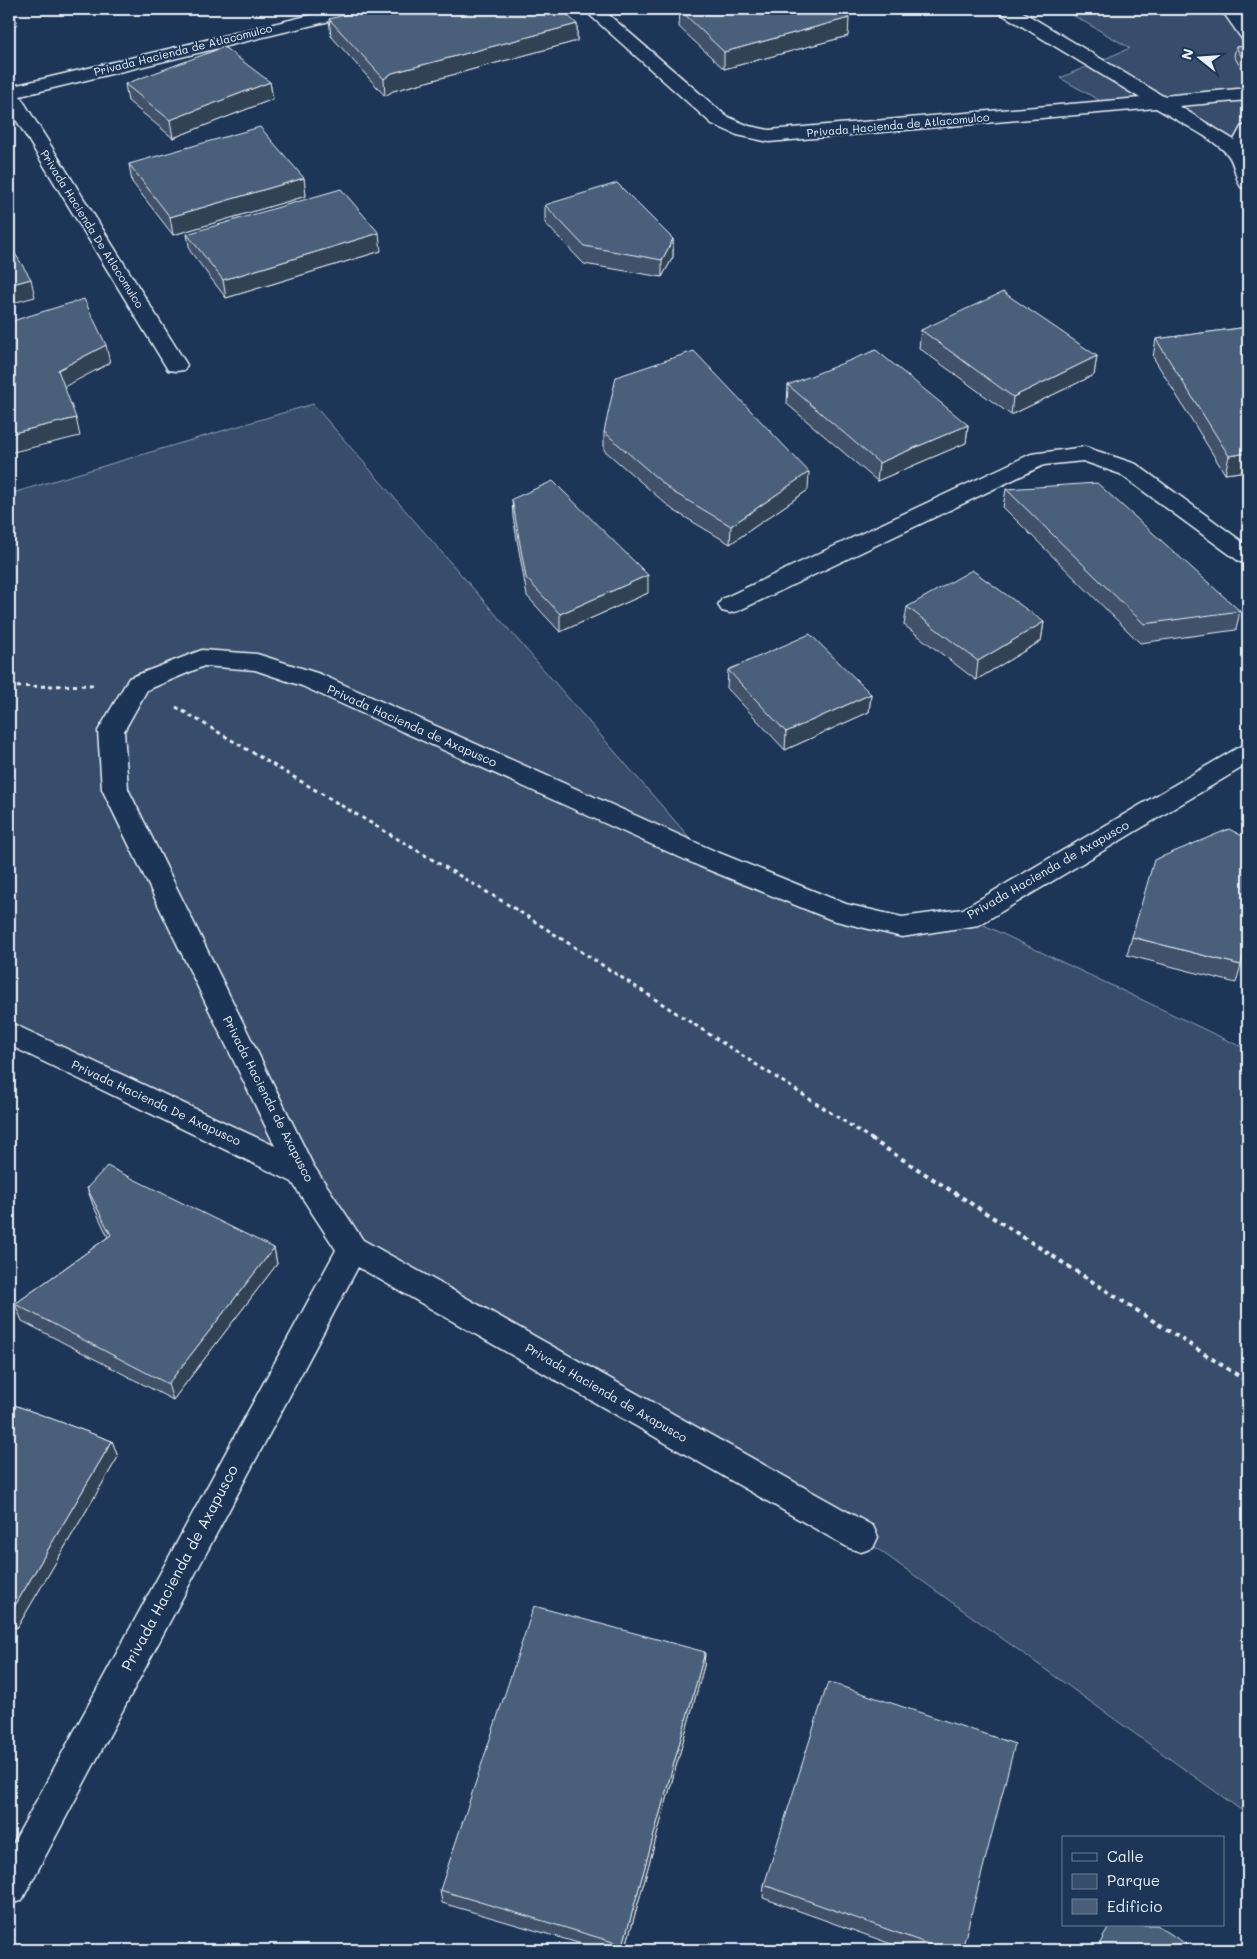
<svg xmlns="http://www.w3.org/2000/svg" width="1257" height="1959" font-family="Mali,sans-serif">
	<rect width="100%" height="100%" fill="#1d3557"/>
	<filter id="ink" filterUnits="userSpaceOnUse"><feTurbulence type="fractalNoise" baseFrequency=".02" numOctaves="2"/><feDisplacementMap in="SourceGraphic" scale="10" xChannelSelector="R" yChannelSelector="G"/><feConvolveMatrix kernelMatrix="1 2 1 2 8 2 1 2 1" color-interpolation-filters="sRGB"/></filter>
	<g filter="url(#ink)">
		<path fill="#374d6c" stroke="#909fb2" d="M1062 9H1230L1244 29 1248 40V174L1237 153 1162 103 1111 107 1060 78 1130 48Z
			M313 404 708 859 902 927 969 918 1248 1050V1815L861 1537 352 1249 302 1173 9 1033V494Z"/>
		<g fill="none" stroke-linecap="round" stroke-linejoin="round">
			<g stroke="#e8f1f8" stroke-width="3">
				<path id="minor" d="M336 9H366L363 13 20 96 187 365 184 370 176 371 168 370 9 108V87Z
					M583 9H602L726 116 749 126 769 130 1140 98 1000 13 997 9H1018L1163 96 1248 88V100L1179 106 1234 140 1241 127 1248 125 1247 153 1248 189 1241 187C1235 178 1235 164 1228 155 1214 138 1175 120 1156 108L769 142 737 135 712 124Z
					M1221 9H1239L1248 22V40L1242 39Z
					M1085 447 1136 464 1248 546V564L1240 562 1120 474 1083 461 1044 465 738 611 730 613 722 611 718 605 722 599 1031 454Z
					M202 650 257 654 320 674 717 852 846 904 902 917 963 909 1239 747 1248 744V764L979 925 902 937 832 920 699 866 302 686 255 670 204 666 147 690 124 731 128 789 313 1165 363 1240 873 1526 878 1537 873 1548 861 1552 849 1548 358 1267 22 1900 9 1905V1851L336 1250 292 1182 9 1045V1022L275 1146 102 789 98 731 129 678Z"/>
			</g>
			<path stroke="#e8f1f8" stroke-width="3" stroke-dasharray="4 4" stroke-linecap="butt" d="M9 687 94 685
				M176 707 517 910 873 1140"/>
			<path stroke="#e8f1f8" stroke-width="4" stroke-dasharray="4.5 4.5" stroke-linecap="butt" d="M871 1139 1248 1382"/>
			<use href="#minor" fill="#1d3557" fill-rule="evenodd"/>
		</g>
		<path fill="#3f5169" stroke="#e8f1f8" d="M680 10 848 36 724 69 679 27Z
			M329 19 577 24V41L393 91 385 96 331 36Z
			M1248 46V70H1242L1234 56 1236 47Z
			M270 82 273 99 173 138 128 101 125 84Z
			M129 164 304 178 306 196 173 235 132 182Z
			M545 205 673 239V257L662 277 584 264 545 223Z
			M187 234 381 251 226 298 190 251Z
			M1248 327V471L1225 474 1153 357 1156 339Z
			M921 330 1097 356 1094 375 1011 415 919 348Z
			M788 385 968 425 966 443 877 481 787 404Z
			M604 432 808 490 730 544 673 510 604 450Z
			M1006 489 1240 611 1236 630 1140 643 1003 507Z
			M512 499 648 593 560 632 527 596 513 517Z
			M907 607 1044 622 1041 641 976 680 904 625Z
			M728 670 871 694 869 712 785 750 727 688Z
			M1132 937 1241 965 1236 983 1127 955Z
			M87 1188 274 1248 277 1264 173 1400 22 1321 15 1304 108 1237 93 1205Z
			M9 1403 112 1441 118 1457 17 1628 9 1625Z
			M705 1652 704 1666 625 1950H602L442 1903 440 1890Z
			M764 1885 962 1950H908L763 1898Z"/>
		<path fill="#334255" stroke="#e8f1f8" d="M9 9H14L17 25 9 27Z
			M849 18 848 36 724 69V52Z
			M577 24V41L393 91 385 96 384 79 392 73Z
			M270 82 273 99 173 138 170 120Z
			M304 178 306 196 173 235 170 217Z
			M379 233 381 251 226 298 223 280Z
			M673 239V257L662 277V260Z
			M31 279 35 297 9 304V285Z
			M106 345 110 363 62 388 58 370Z
			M1097 356 1094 375 1011 415 1013 397Z
			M76 418 80 436 9 453V434Z
			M968 425 966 443 877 481 879 463Z
			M1248 453V471L1225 474 1229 456Z
			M809 472 808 490 730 544 731 526Z
			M648 575V593L560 632V614Z
			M1044 622 1041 641 976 680 978 661Z
			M871 694 869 712 785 750 786 732Z
			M274 1248 277 1264 173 1400 168 1384Z
			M112 1441 118 1457 17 1628 10 1614Z
			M705 1652 704 1666 625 1950H624L623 1945Z"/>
		<path fill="#495e7a" stroke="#e8f1f8" d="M367 9H561L577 24 392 73 384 79 329 19Z
			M684 9H838L849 18 724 52 680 10Z
			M1248 46V61H1244L1236 47Z
			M224 47 270 82 170 120 125 84Z
			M260 127 304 178 170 217 129 164Z
			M617 183 673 239 662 260 584 246 545 205Z
			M341 189 379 233 223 280 187 234Z
			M9 244 31 279 9 285Z
			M1003 292 1097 356 1013 397 921 330Z
			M84 299 106 345 58 370 76 418 9 434V322Z
			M1248 327V453L1229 456 1156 339Z
			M876 350 968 425 879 463 788 385Z
			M694 351 809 472 731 526 673 492 604 432 616 377Z
			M553 481 648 575 560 614 526 578 512 499Z
			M1097 483 1240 611 1144 624 1006 489Z
			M972 570 1044 622 978 661 907 607Z
			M810 634 871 694 786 732 728 670Z
			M1229 829 1248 839V937L1241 965 1132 937 1154 860Z
			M107 1166 274 1248 168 1384 15 1304 111 1235 87 1188Z
			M9 1403 112 1441 10 1614 9 1613Z
			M534 1606 705 1652 623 1945 440 1890Z
			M828 1682 1015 1744 962 1950H945L764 1885Z
			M1110 1925H1157L1195 1950H1096Z"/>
	</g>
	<g text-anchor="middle" stroke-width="4" stroke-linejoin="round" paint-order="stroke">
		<g font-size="11" fill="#e8f1f8" stroke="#1d3557">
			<text transform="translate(183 50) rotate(-14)" y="4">Privada Hacienda de Atlacomulco</text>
			<text transform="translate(898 125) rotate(-5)" y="4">Privada Hacienda de Atlacomulco</text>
			<text transform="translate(92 229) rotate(58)" y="4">Privada Hacienda De Atlacomulco</text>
		</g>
		<g font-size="12" fill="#e8f1f8" stroke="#1d3557">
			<text transform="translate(412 726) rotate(24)" y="4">Privada Hacienda de Axapusco</text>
			<text transform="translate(1048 870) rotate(-30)" y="4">Privada Hacienda de Axapusco</text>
			<text transform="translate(268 1099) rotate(63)" y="4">Privada Hacienda de Axapusco</text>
			<text transform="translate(156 1103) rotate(25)" y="4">Privada Hacienda De Axapusco</text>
			<text transform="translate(606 1393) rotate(30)" y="4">Privada Hacienda de Axapusco</text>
		</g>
		<g font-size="15" fill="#e8f1f8" stroke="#1d3557">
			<text transform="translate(180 1568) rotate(-62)" y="5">Privada Hacienda de Axapusco</text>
		</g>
	</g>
	<rect width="1257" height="1959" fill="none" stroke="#1d3557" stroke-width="30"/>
	<rect x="15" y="15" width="1227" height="1929" fill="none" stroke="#e8f1f8" stroke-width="2" filter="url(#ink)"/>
	<rect x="1062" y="1836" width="162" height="90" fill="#1d3557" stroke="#6e8097"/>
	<rect x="1072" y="1853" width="25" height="8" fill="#1d3557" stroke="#6e8097"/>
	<text x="1107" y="1862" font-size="15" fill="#e8f1f8">Calle</text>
	<rect x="1072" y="1874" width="25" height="15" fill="#374d6c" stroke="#6e8097"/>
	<text x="1107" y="1886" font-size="15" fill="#e8f1f8">Parque</text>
	<rect x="1072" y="1899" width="25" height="15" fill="#495e7a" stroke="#6e8097"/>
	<text x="1107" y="1912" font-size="15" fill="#e8f1f8">Edificio</text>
	<g transform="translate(1200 58) rotate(287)" stroke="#1d3557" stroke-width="4" paint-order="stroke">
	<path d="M0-4L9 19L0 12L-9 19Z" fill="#e8f1f8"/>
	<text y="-8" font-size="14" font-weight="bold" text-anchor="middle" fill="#e8f1f8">N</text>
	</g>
</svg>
